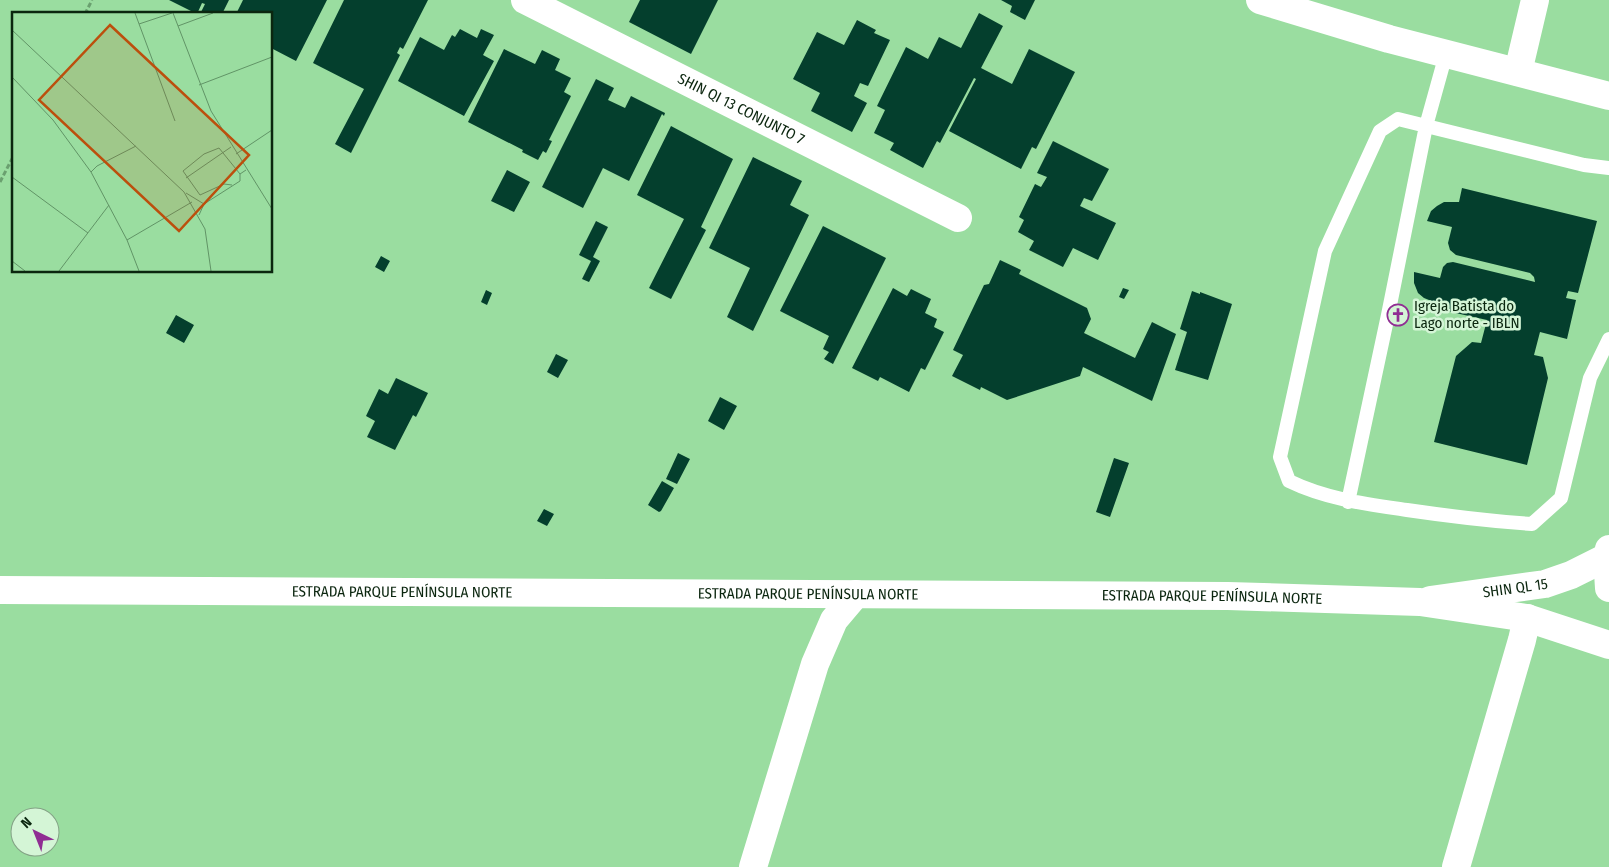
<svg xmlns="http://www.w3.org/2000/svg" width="1609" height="867" font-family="'Fira Sans Condensed',sans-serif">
	<rect width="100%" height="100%" fill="#9adda0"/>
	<path fill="#043f2d" d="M169 0H229L222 14H200L205 4 202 3 197 14Z
		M243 0H327L296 61 271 48V14H236Z
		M344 0H428L403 49 400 47 397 53 400 55 351 153 335 144 364 89 313 63Z
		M640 0H718L691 54 629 22Z
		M1001 0H1035L1025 20 1010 12 1012 6Z
		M979 13 1003 26 981 68 1012 84 1029 49 1075 72 1036 149 1032 147 1021 169 949 131 976 79 974 78 940 143 937 141 923 168 890 150 894 143 874 133 885 110 877 106 906 47 928 59 939 37 961 48Z
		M857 20 876 30 874 33 890 40 868 86 860 83 854 96 867 103 852 132 811 111 820 93 793 79 817 32 844 45Z
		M460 29 477 38 481 29 494 35 483 55 494 61 464 116 398 81 420 37 444 50 452 35 455 37Z
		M504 49 535 64 542 50 560 59 555 70 571 78 564 92 571 96 549 140 552 141 546 153 543 151 538 160 522 152 523 150 468 122Z
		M596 79 614 88 608 100 625 108 631 96 665 113 664 116 662 114 629 181 603 168 583 208 542 187Z
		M671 126 733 159 701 227 706 230 671 299 649 288 684 219 637 195Z
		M1053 141 1109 169 1092 201 1084 198 1080 206 1116 223 1098 260 1073 248 1063 267 1029 250 1034 241 1018 232 1024 220 1019 217 1035 184 1041 187 1047 177 1037 173Z
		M753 157 802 181 790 205 809 215 753 331 727 317 750 268 709 248Z
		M507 170 530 182 514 212 491 201Z
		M1462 188 1597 221 1578 293 1568 291 1566 298 1576 300 1567 339 1540 332 1534 355 1543 357 1548 378 1527 465 1434 442 1456 356 1472 342 1481 343 1487 320 1433 308 1434 302 1424 298 1418 293 1414 283V272L1440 278 1443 267 1447 263 1453 262 1535 282 1534 277 1530 273 1456 255 1450 250 1448 243 1452 227 1427 221 1431 211 1437 206 1444 202H1459Z
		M596 221 608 227 593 257 600 261 589 282 582 279 591 261 579 255Z
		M823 226 886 258 833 364 824 359 829 352 823 349 829 336 780 311Z
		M381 256 390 261 384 272 375 267Z
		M1000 260 1021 270 1019 274 1087 308 1091 319 1084 333 1135 358 1152 322 1176 334 1152 401 1083 367 1080 376 1007 400 981 387 980 390 952 376 963 355 953 350 984 285 989 284Z
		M893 288 907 296 911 289 931 299 925 313 937 319 934 327 944 332 925 370 921 368 909 392 880 377 878 381 852 368Z
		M1123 288 1129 290 1124 299 1119 297Z
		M486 290 492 293 487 305 481 302Z
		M1192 291 1200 294V292L1232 304 1208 380 1175 370 1187 332 1180 329Z
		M176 315 194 325 184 343 166 333Z
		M556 354 568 360 558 378 547 372Z
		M396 378 428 393 416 417 413 415 395 450 367 437 375 421 366 416 379 389 388 394Z
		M720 397 737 406 724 430 708 421Z
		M678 453 690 459 677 484 666 479Z
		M1114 458 1129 463 1110 517 1096 512Z
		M662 481 674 488 661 511 659 512 648 505Z
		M544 509 554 514 547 526 537 521Z"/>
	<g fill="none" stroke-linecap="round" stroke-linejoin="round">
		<path stroke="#6aa06f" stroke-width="3" stroke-dasharray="5 2.5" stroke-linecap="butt" d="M85 14 92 0
			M0 182 14 155"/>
		<path stroke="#fff" stroke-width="14" d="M1609 168 1584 165 1398 119 1380 131 1325 251 1280 457 1289 481C1326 499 1366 504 1407 510 1448 516 1490 521 1532 524L1561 498 1590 378 1609 339
			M1348 502 1388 315 1426 126 1446 54"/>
		<g stroke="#fff" stroke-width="28">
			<path id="s1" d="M525 0 958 218"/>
			<path d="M1518 72 1535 0"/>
			<path d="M1609 549 1607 557 1609 588"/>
			<path id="s2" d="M1430 600 1545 584 1571 575 1607 557"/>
		</g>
		<g stroke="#fff" stroke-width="28">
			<path d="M1260 0 1389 39 1609 96"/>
			<path id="s3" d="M0 590 1228 596 1420 602 1527 618 1609 645"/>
			<path d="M753 867 815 664 834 620 856 594"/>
			<path d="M1456 867 1522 640 1527 618"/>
		</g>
	</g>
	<defs>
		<g id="church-ring" transform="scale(1.125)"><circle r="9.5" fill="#d4f5d6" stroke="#902d93" stroke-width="1.5"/><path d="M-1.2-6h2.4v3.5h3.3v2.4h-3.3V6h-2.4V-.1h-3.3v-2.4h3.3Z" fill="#902d93"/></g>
	</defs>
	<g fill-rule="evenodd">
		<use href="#church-ring" x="1398" y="315"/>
	</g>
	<g text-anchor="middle" stroke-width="5" stroke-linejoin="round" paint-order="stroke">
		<g font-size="15" fill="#0b260f" stroke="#d4f5d6">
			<text dy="5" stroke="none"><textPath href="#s1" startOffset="242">SHIN QI 13 CONJUNTO 7</textPath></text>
			<text dy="5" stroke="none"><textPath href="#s2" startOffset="86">SHIN QL 15</textPath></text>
			<text dy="5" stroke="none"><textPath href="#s3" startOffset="402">ESTRADA PARQUE PENÍNSULA NORTE</textPath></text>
			<text dy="5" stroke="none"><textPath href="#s3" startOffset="808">ESTRADA PARQUE PENÍNSULA NORTE</textPath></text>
			<text dy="5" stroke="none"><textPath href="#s3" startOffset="1212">ESTRADA PARQUE PENÍNSULA NORTE</textPath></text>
		</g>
		<g font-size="15" fill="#0b260f" stroke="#d4f5d6" text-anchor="start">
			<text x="1414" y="311">Igreja Batista do<tspan x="1414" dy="17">Lago norte - IBLN</tspan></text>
		</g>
	</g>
	<g transform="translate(12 12)">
		<rect width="260" height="260" fill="#9adda0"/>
		<path fill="none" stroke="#619466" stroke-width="1" d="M123 1 163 109M161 1 199 99 260 197M127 12 160 1M166 14 201 1M0 18 172 180 193 217 199 259M0 65 41 108 79 160 115 228 127 259M187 73 260 45M224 142 260 118M79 160 85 154 124 134M0 165 76 221M174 166 219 135M220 173 212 172 188 183 171 159 192 142 207 136 228 162M174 181 192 192M187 203 192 192 228 169V162L234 158M115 228 180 190M0 249 13 259M47 259 97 193"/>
		<path fill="#bc4f0d" fill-opacity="0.15" stroke="#bc4f0d" stroke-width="2.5" d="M98 13 237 143 167 219 27 88Z"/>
		<rect width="260" height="260" fill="none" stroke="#0b260f" stroke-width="2.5"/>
	</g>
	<g transform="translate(35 832) rotate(317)"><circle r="24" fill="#d4f5d6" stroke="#84a286"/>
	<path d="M0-4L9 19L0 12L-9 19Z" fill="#902d93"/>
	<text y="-8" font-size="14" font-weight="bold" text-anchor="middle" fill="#0b260f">N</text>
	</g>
</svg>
